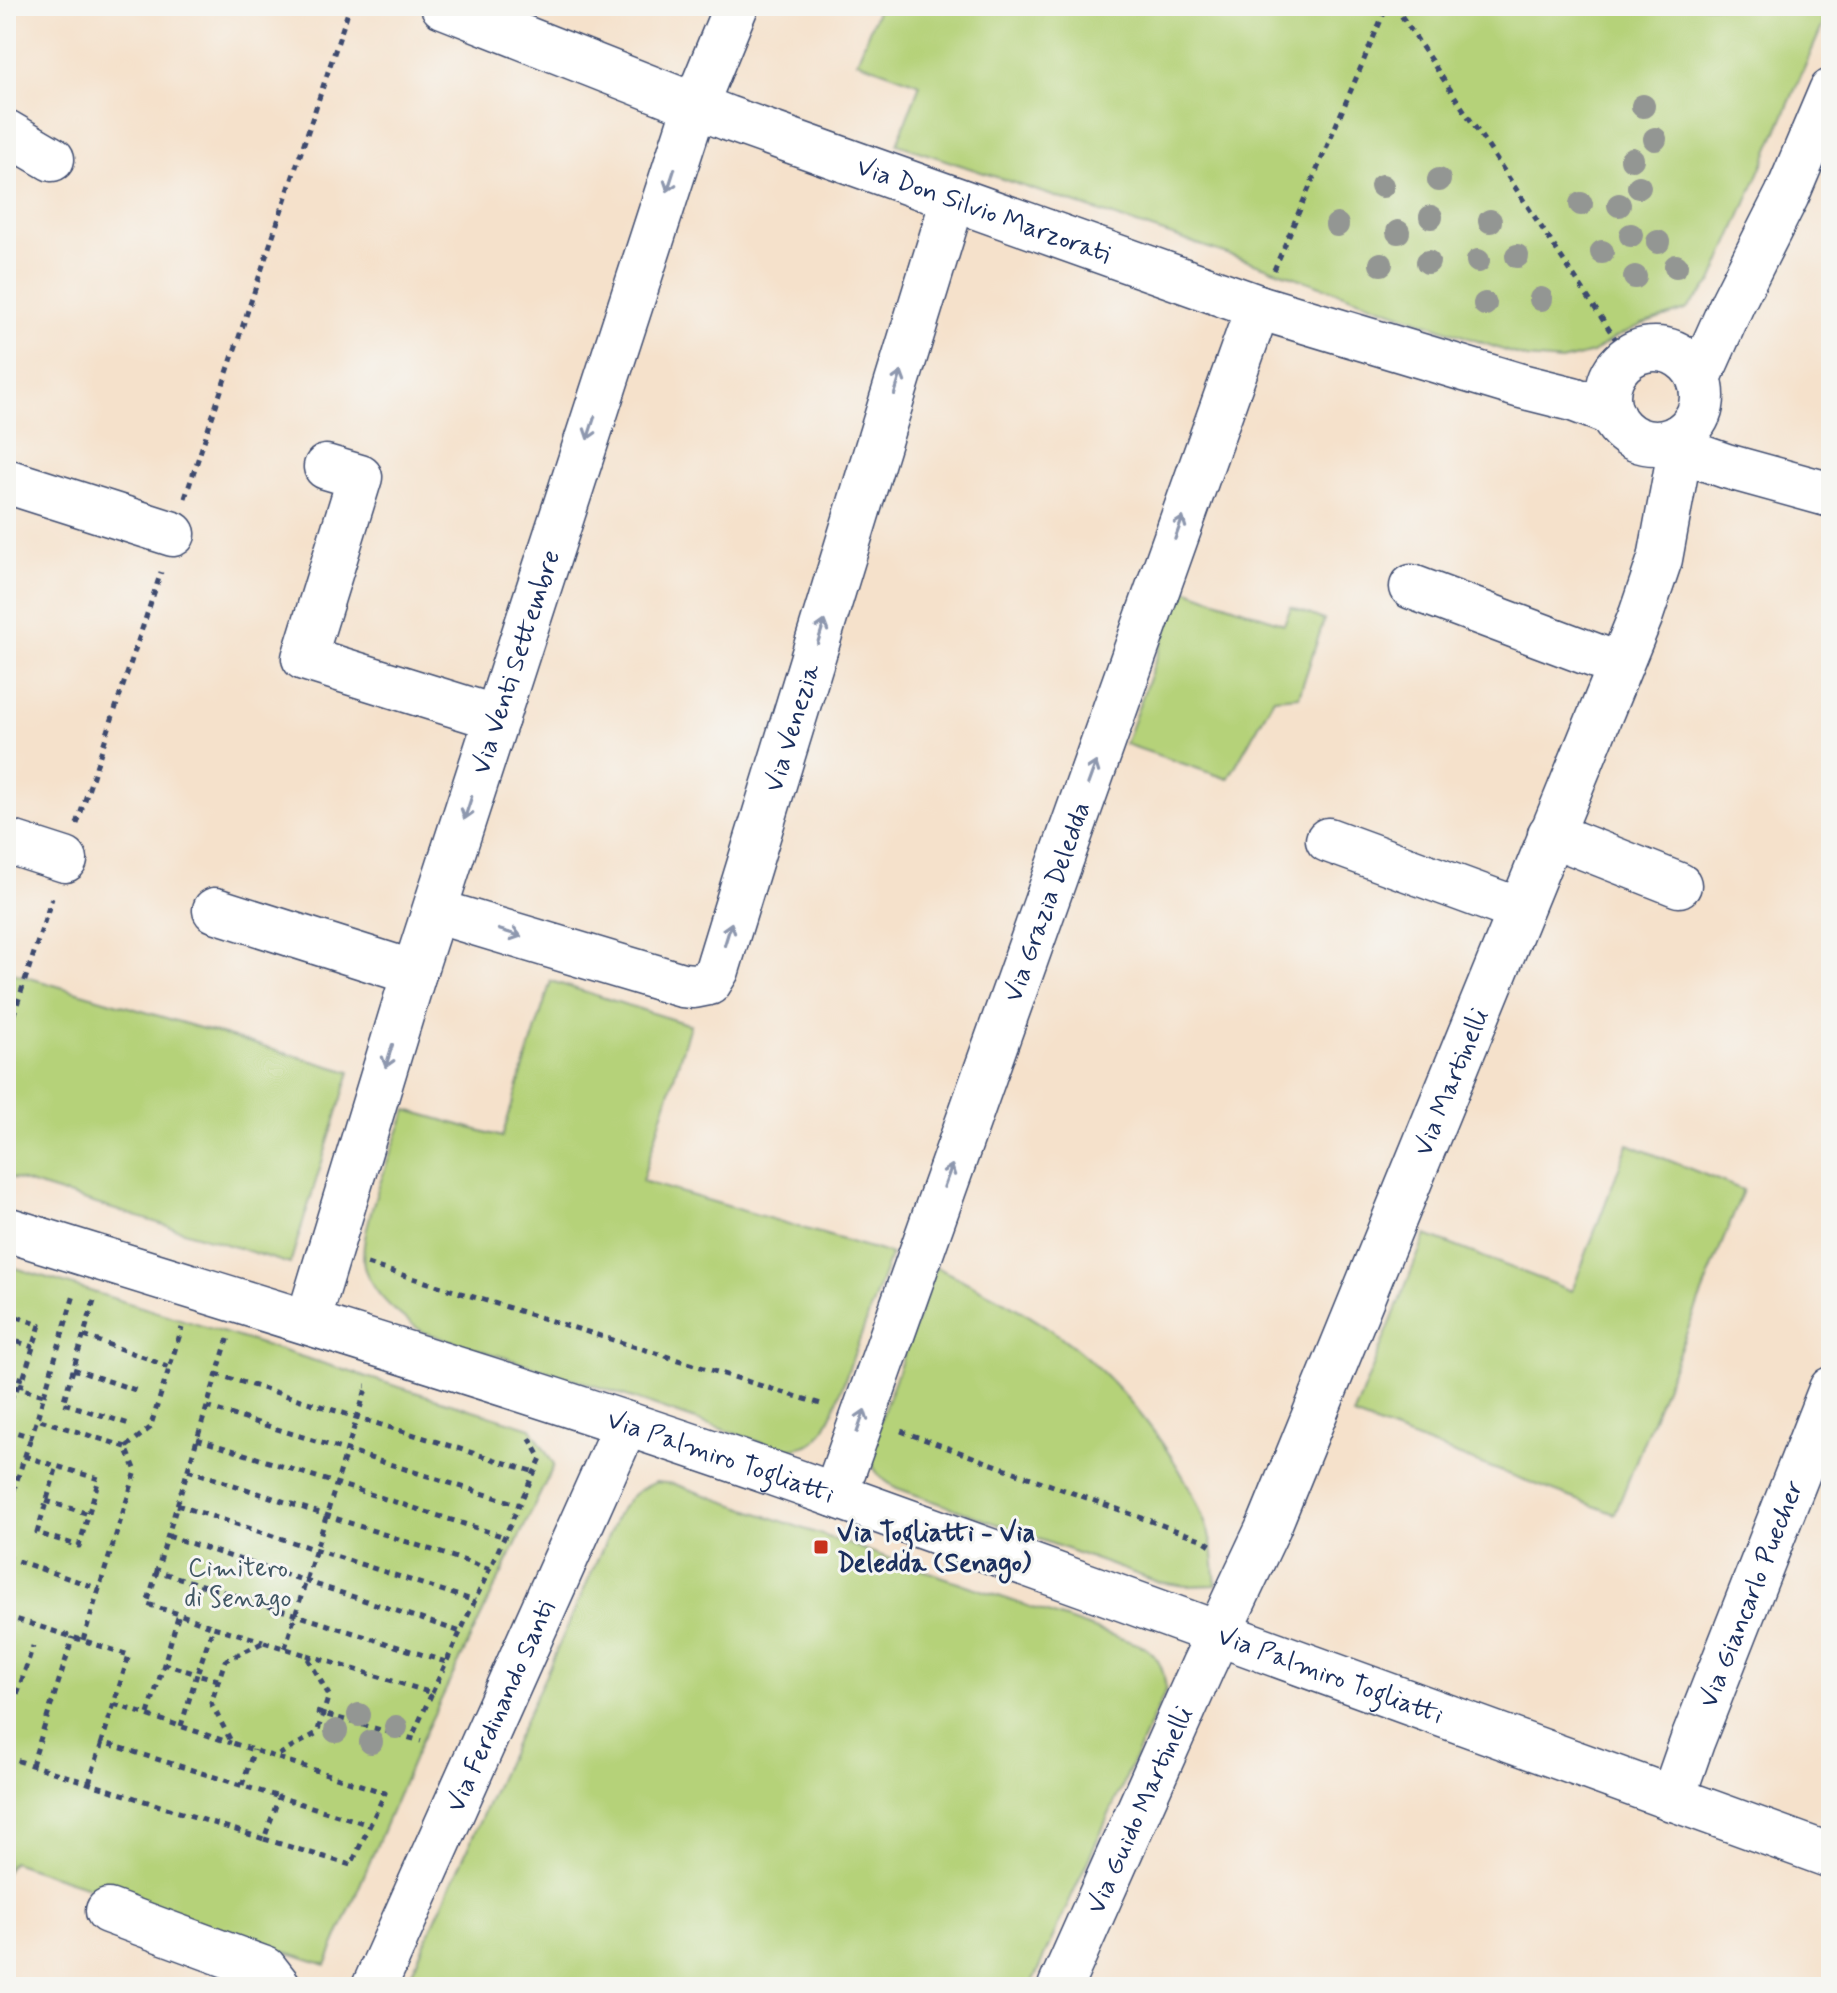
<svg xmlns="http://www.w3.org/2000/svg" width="1837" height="1993" font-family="Mynerve,sans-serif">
	<rect width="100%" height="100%" fill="#f6f6f2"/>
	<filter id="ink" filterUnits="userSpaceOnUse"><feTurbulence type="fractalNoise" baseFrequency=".0125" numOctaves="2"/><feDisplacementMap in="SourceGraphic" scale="16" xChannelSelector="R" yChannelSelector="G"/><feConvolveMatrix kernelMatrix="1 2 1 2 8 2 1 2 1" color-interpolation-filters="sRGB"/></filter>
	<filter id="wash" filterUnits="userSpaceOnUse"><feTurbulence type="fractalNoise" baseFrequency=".006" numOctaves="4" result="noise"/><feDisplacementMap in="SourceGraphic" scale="32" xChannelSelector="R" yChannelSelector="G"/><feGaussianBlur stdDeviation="1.8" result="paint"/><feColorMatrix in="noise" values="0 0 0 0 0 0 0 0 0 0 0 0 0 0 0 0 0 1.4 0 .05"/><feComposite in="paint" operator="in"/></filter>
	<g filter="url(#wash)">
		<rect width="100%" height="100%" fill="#f5e1cb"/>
		<path fill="#b5d279" stroke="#68806c" stroke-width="2" d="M879 6H1831L1712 282 1686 310 1643 324 1614 338 1592 353 1562 361 1526 358 1272 269 897 144 920 84 857 61Z
			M1182 588 1284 624 1291 607 1324 620 1299 696 1274 698 1228 779 1125 744Z
			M6 971 350 1072 290 1264 6 1176Z
			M551 981 690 1025 642 1181 891 1254 832 1414C817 1444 816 1445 782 1450L618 1393 423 1332C400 1316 375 1297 365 1270 354 1240 395 1143 407 1110L502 1137Z
			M1628 1144 1743 1190 1615 1514 1353 1416 1426 1235 1572 1291Z
			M6 1265 531 1428 554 1465 421 1741 326 1965 12 1862 6 1872Z
			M936 1267C983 1290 1032 1313 1073 1346 1127 1389 1186 1465 1208 1531 1214 1548 1214 1568 1216 1585L1186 1586 1158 1582 897 1488C880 1479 872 1471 869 1451Z
			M656 1482 674 1484 1143 1646C1160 1657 1164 1670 1166 1690L1030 1987H405L618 1514C628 1497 638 1489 656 1482Z"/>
	</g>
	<g filter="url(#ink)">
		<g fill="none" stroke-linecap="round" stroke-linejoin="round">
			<g stroke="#3c4a6e" stroke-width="47">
				<g id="minor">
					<path id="s1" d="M443 6 727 118 1258 307 1521 386 1573 399 1612 414"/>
					<path d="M6 132 52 159"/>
					<circle cx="1655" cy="396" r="47"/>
					<path d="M1699 378 1733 302 1787 195 1831 91"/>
					<path d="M1678 437 1680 450 1726 466 1831 495"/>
					<path d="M326 467 360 477 304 658 497 718"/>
					<path d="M6 481 173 534"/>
					<path d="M1412 587 1620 665"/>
					<path d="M1550 834 1679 885"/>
					<path d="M1328 840 1519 910"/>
					<path d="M6 841 65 860"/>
					<path d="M215 910 414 973"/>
					<path id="s2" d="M435 911 682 985 694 986 709 983 717 970 953 200"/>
					<path id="s3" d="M6 1229C284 1316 563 1398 837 1496 1169 1614 1499 1737 1831 1856"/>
					<path id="s4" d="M308 1322 414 973 695 106 736 6"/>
					<path id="s5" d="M835 1495 1258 307"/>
					<path id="s6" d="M1672 1799 1692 1742 1831 1389"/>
					<path d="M108 1911 265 1969 279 1987"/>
					<path id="s7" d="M374 1987 626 1424"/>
					<path id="s8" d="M1060 1987 1203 1666 1269 1526 1641 615 1660 559 1680 450"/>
				</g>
			</g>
			<path stroke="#3c4a6e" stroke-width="5" stroke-dasharray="6 6" stroke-linecap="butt" d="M1395 6 1628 358
				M1274 270 1387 6
				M185 498 350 6
				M77 824 161 572
				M6 1038 52 898
				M367 1264 824 1405
				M94 1301 63 1403 129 1424
				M6 1313 40 1325 20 1389
				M84 1336 149 1359 169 1368
				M6 1338 33 1347
				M230 1342 227 1341 157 1571 446 1662
				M73 1369 138 1391
				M6 1374 23 1379
				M216 1374 535 1472
				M44 1395 74 1295
				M207 1407 520 1505
				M6 1408 8 1409 15 1387 44 1395 37 1419 126 1447
				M6 1429 31 1437 37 1419
				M901 1431 1203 1540 1214 1547
				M197 1439 505 1537
				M24 1456 99 1479 79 1546 37 1533 57 1466
				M188 1470 490 1569
				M46 1501 89 1514
				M177 1505 475 1601
				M6 1514 31 1437
				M168 1536 461 1632
				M6 1557 100 1589
				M157 1571 147 1604 179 1614
				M6 1616 129 1655 102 1742 279 1797
				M83 1640 136 1471 126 1447 150 1428 182 1328
				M264 1642 306 1655 329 1695 317 1733 275 1757 232 1743 211 1703 225 1661Z
				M285 1648 367 1386H365
				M307 1655 432 1693 411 1739
				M218 1680 197 1674 213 1627 263 1641
				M432 1693 541 1458 527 1434
				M114 1704 231 1743
				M316 1712 421 1741
				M148 1714 164 1664
				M181 1726 197 1674 164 1664 179 1614 213 1627
				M6 1728 33 1646
				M6 1757 264 1839 279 1797 370 1825 385 1793 275 1757
				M32 1765 73 1637
				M89 1783 102 1742
				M242 1785 254 1750
				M264 1839 351 1865 370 1825"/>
			<use href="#minor" stroke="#fff" stroke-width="44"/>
		</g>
		<g fill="#939693">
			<circle cx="1643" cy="106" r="12"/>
			<circle cx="1655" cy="139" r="12"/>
			<circle cx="1632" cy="159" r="12"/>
			<circle cx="1439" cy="180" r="12"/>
			<circle cx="1382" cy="186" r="12"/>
			<circle cx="1639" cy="187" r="12"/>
			<circle cx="1581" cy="204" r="12"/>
			<circle cx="1619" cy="205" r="12"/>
			<circle cx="1431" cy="217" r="12"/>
			<circle cx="1490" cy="221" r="12"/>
			<circle cx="1337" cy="225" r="12"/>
			<circle cx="1398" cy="232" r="12"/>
			<circle cx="1631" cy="235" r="12"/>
			<circle cx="1658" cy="242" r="12"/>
			<circle cx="1602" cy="252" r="12"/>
			<circle cx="1517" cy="256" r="12"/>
			<circle cx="1478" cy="261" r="12"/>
			<circle cx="1428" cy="262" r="12"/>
			<circle cx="1381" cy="264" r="12"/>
			<circle cx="1676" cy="266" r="12"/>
			<circle cx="1635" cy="277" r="12"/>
			<circle cx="1541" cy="299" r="12"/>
			<circle cx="1485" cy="304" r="12"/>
			<circle cx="359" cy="1715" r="12"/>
			<circle cx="396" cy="1727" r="12"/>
			<circle cx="336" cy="1731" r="12"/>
			<circle cx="371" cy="1742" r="12"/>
		</g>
		<defs><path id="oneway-shaft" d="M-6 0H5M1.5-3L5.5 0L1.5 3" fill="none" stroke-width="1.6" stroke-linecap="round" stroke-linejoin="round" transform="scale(2)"/></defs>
		<g stroke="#8d97ae">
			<use href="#oneway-shaft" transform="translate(671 180) rotate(108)"/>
			<use href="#oneway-shaft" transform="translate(898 383) rotate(-73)"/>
			<use href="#oneway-shaft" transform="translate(591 428) rotate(108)"/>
			<use href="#oneway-shaft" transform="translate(1179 528) rotate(-70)"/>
			<use href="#oneway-shaft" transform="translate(821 632) rotate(-73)"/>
			<use href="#oneway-shaft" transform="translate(1092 773) rotate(-70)"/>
			<use href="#oneway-shaft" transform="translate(468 808) rotate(108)"/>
			<use href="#oneway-shaft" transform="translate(510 933) rotate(17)"/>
			<use href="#oneway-shaft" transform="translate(728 934) rotate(-73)"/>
			<use href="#oneway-shaft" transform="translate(389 1056) rotate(107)"/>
			<use href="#oneway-shaft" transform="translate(948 1176) rotate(-70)"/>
			<use href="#oneway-shaft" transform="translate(861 1421) rotate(-71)"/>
		</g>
	</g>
	<rect fill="#c8321e" stroke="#f6f6f2" stroke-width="3" x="813" y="1539" width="16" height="16" rx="4"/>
	<g text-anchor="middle" stroke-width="6" stroke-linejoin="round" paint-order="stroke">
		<g font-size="26" fill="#1b2f5e" stroke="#f6f6f2">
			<text dy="9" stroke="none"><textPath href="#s1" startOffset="578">Via Don Silvio Marzorati</textPath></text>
			<text dy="9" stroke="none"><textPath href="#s4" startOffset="692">Via Venti Settembre</textPath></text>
			<text dy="9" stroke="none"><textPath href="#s2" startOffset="554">Via Venezia</textPath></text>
			<text dy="9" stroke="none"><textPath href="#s5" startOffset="630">Via Grazia Deledda</textPath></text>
			<text dy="9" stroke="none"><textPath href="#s8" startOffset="986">Via Martinelli</textPath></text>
			<text dy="9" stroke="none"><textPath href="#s3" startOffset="750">Via Palmiro Togliatti</textPath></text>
			<text dy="9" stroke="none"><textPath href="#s6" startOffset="220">Via Giancarlo Puecher</textPath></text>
			<text dy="9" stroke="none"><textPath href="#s3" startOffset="1398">Via Palmiro Togliatti</textPath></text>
			<text dy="9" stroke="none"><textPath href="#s7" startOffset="308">Via Ferdinando Santi</textPath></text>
			<text dy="9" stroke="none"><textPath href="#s8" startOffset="194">Via Guido Martinelli</textPath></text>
		</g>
		<g font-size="26" font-weight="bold" fill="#1b2f5e" stroke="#f6f6f2" text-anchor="start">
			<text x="837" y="1541">Via Togliatti - Via<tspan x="837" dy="30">Deledda (Senago)</tspan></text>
		</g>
		<g font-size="26" fill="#425865" stroke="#f6f6f2">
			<text x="238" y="1576">Cimitero<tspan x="238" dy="30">di Senago</tspan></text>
		</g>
	</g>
	<rect width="1837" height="1993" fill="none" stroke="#f6f6f2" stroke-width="32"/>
</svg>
